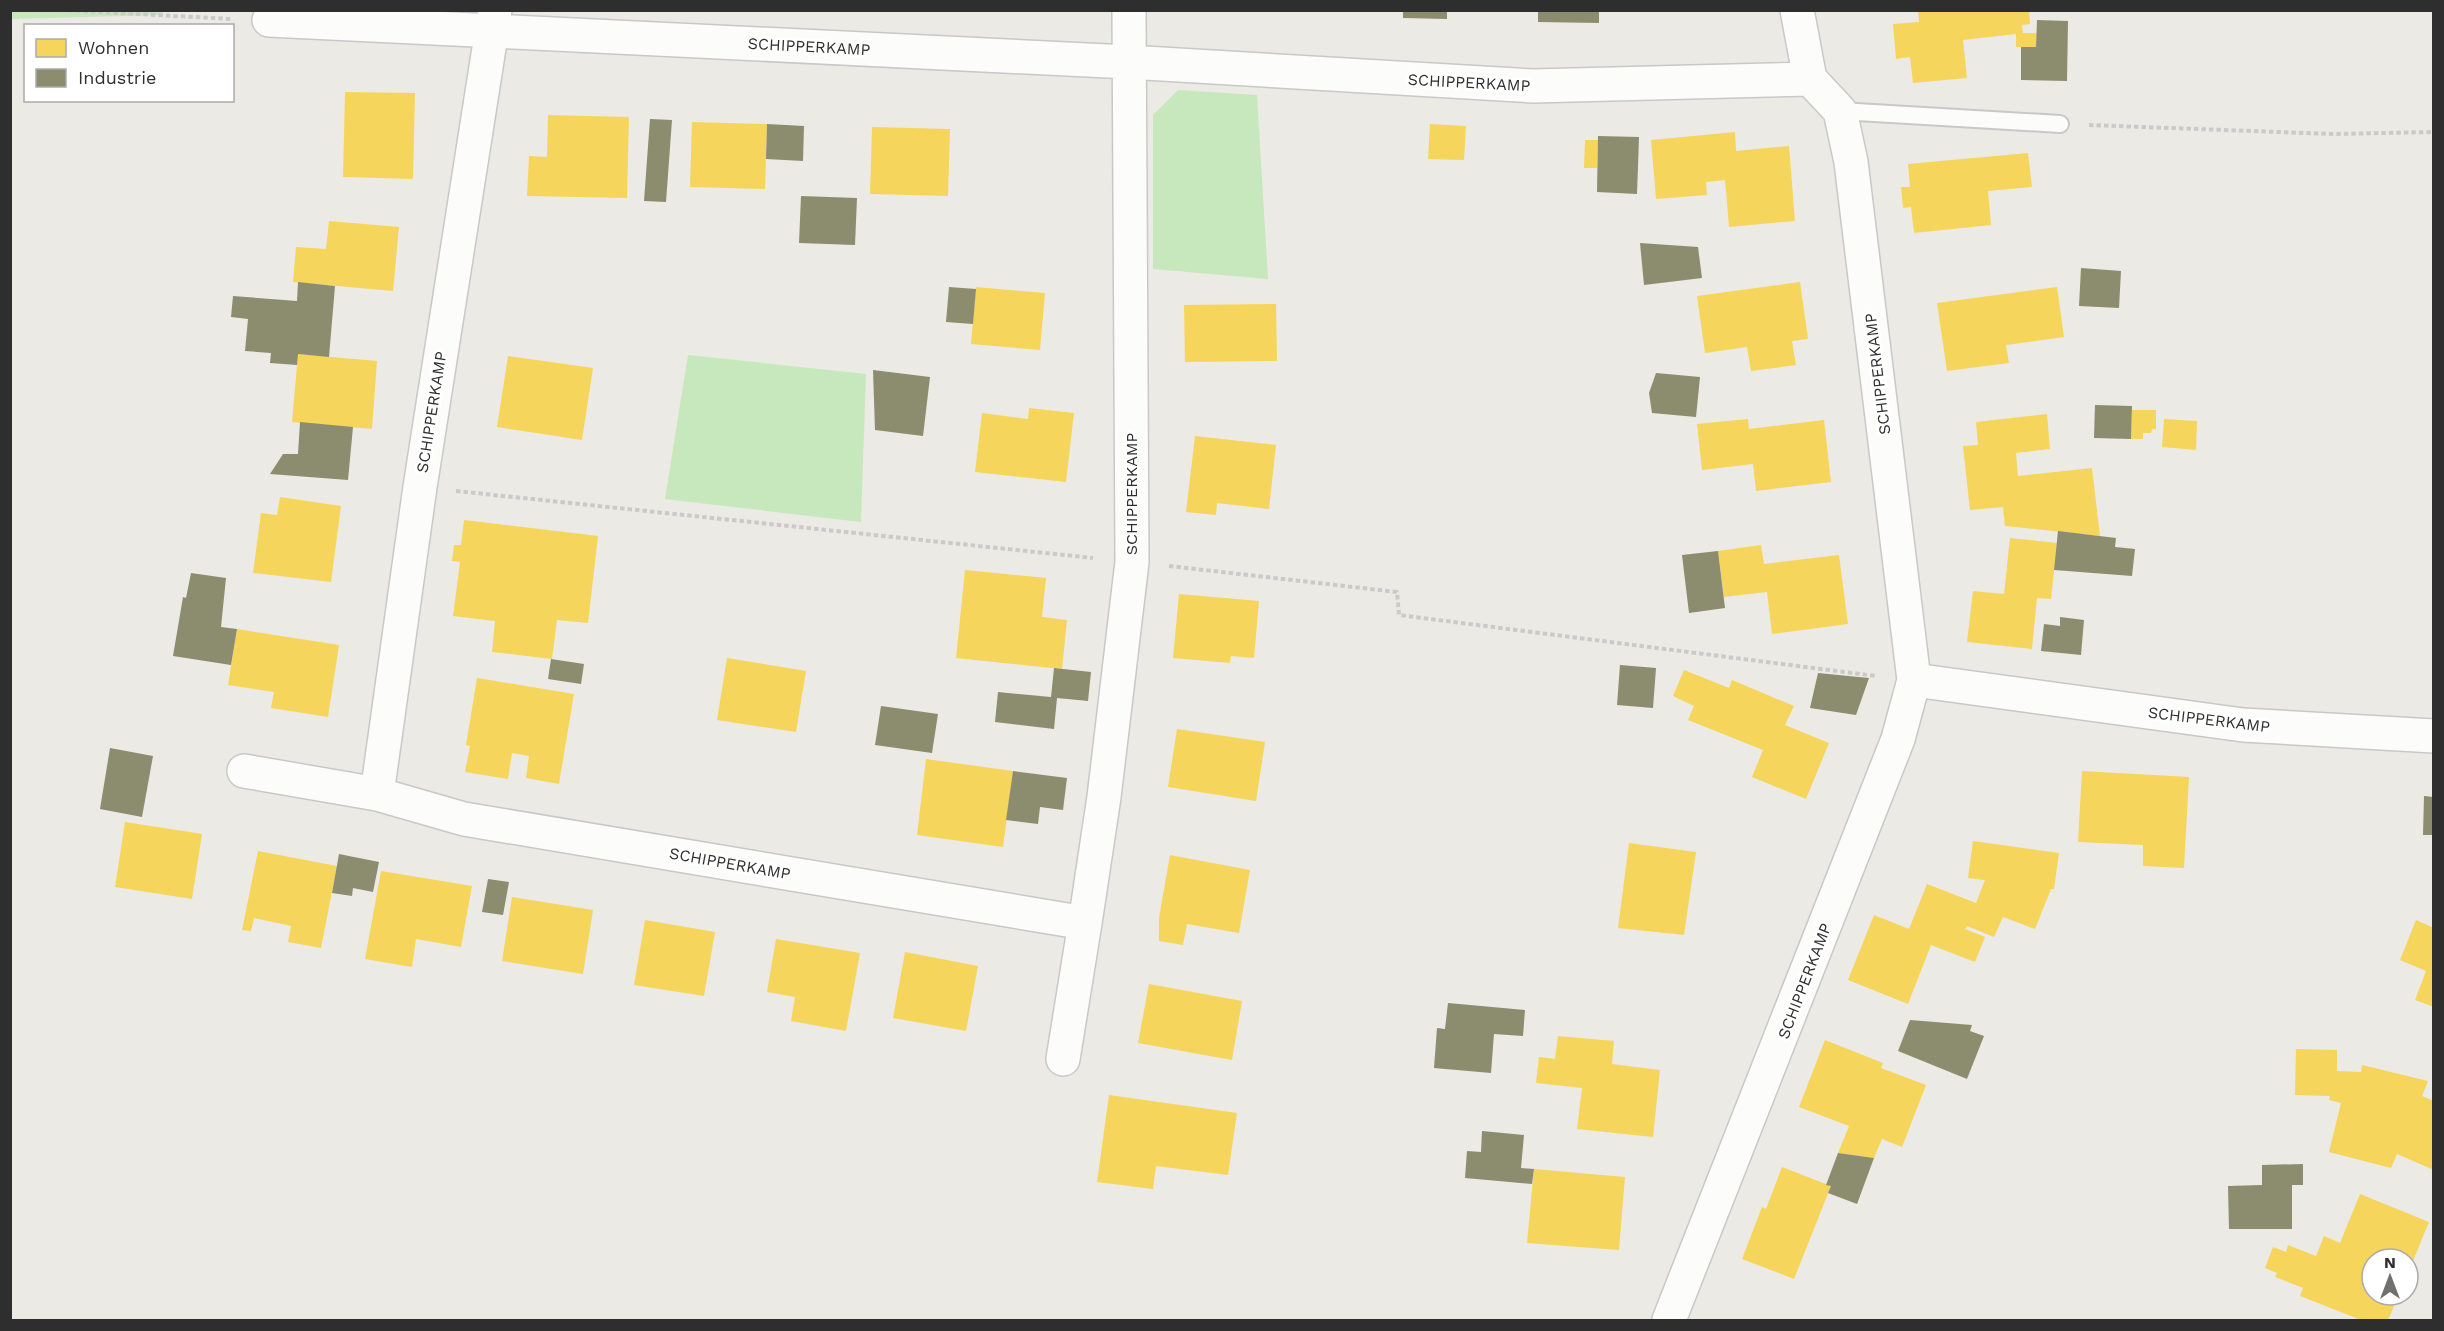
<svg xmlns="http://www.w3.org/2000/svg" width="2444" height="1331" font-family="'Work Sans',sans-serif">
	<rect width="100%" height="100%" fill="#eceae4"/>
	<path fill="#c7e8bc" d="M11 10H163V11L161 15 11 19V21Z
		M1178 90 1257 95 1268 279 1153 269V115Z
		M688 355 866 374 861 522 665 499Z"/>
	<path fill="#f6d55c" d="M1918 10H2029L2030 24 2022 25 2023 33H2037L2036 47H2016V34L1963 40 1967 78 1913 83 1910 57 1896 59 1893 24 1919 22Z
		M345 92 415 93 413 179 343 177Z
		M548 115 629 117 627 198 527 196 529 156 547 157Z
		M692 122 767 124 765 189 690 187Z
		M1430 124 1466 126 1464 160 1428 159Z
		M872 127 950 129 948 196 870 194Z
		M1735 132 1736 151 1789 146 1795 221 1729 227 1725 180 1706 182 1707 195 1656 199 1651 140Z
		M1585 140H1598L1597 168H1584Z
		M2028 153 2032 187 1988 191 1991 225 1914 233 1911 207 1903 208 1901 187H1910L1908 164Z
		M329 221 399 227 393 291 293 282 296 247 326 249Z
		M1800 282 1808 339 1792 341 1796 365 1751 371 1747 347 1705 353 1697 296Z
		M976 287 1045 293 1040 350 971 344Z
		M2057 287 2064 337 2006 345 2009 363 1947 371 1937 303Z
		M1276 304 1277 361 1185 362 1184 305Z
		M298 354 377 361 372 429 292 422Z
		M508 356 593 368 582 440 497 427Z
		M1029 408 1074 413 1066 482 975 472 982 413 1028 419Z
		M2132 410H2156V429H2152L2151 433H2143V439H2131Z
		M2047 414 2050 449 2016 453 2018 476 2092 468 2100 536 2005 526 2003 507 1970 510 1963 446 1978 445 1976 422Z
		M1748 419 1749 429 1824 420 1831 482 1756 491 1753 464 1702 470 1697 424Z
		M2164 419 2197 421 2196 450 2162 447Z
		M1195 436 1276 445 1269 509 1217 503 1216 515 1186 512Z
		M280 497 341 506 331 582 253 573 261 513 277 515Z
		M464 520 598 536 588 623 557 620 552 659 492 652 495 621 453 616 460 562 452 561 454 545H461Z
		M2010 538 2057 543 2051 599 2037 598 2032 649 1967 642 1973 591 2004 594Z
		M1761 545 1764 564 1839 555 1848 624 1772 634 1767 592 1724 597 1718 551Z
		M965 570 1046 578 1042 617 1067 620 1062 669 956 658Z
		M1179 594 1259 601 1254 658 1231 656 1230 663 1173 658Z
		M237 629 339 645 328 717 271 708 274 692 228 685Z
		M727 658 806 671 796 732 717 720Z
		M1684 670 1729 688 1732 680 1794 706 1785 725 1829 743 1806 799 1752 777 1763 750 1688 720 1694 706 1673 696Z
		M477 678 574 694 559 784 526 778 529 756 512 753 508 779 465 772 470 746 466 745Z
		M1177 729 1265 742 1256 801 1168 787Z
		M926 759 1013 771 1003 847 917 835Z
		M2082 771 2189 777 2184 868 2143 866V845L2078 842Z
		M125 822 202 834 192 899 115 887Z
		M1973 841 2059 853 2054 889H2051L2035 929 2003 917 1994 937 1967 926 1965 929 1985 937 1975 962 1931 945 1908 1004 1848 980 1874 915 1909 929 1927 884 1976 903 1985 880 1968 878Z
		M1629 843 1696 852 1684 935 1618 928Z
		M258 851 337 866 321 948 288 942 291 926 254 918 251 931 242 930Z
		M1170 855 1250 870 1239 933 1187 924 1183 945 1159 941V918Z
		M381 871 472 886 461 947 416 939 412 967 365 959Z
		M512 897 593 910 583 974 502 961Z
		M645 920 715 932 704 996 634 985Z
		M2416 920 2434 928V1007L2415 1000 2426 971 2400 960Z
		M776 939 860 953 846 1031 791 1021 795 997 767 992Z
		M905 952 978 966 966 1031 893 1018Z
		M1149 984 1242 1001 1232 1060 1138 1043Z
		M1558 1036 1614 1041 1612 1064 1660 1070 1653 1137 1577 1129 1582 1088 1536 1083 1539 1057 1555 1059Z
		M1825 1040 1883 1063 1881 1068 1926 1085 1902 1147 1882 1139 1874 1158 1838 1153 1849 1126 1799 1107Z
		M2296 1049 2337 1050V1071L2361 1072 2362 1065 2428 1081 2422 1096 2434 1101V1170L2397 1154 2391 1168 2329 1152 2341 1103 2329 1100 2330 1096 2295 1095Z
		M1109 1095 1237 1113 1228 1175 1156 1166 1153 1189 1097 1182Z
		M1782 1167 1831 1186 1794 1279 1742 1259 1762 1207 1766 1209Z
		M1534 1169 1625 1177 1619 1250 1527 1243Z
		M2360 1194 2429 1222 2408 1273V1259H2372V1295H2399L2388 1320H2361L2300 1296 2303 1288 2275 1277 2277 1273 2265 1268 2273 1247 2286 1252 2288 1245 2316 1256 2324 1236 2340 1243Z"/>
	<path fill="#8c8c6e" d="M1403 10H1447V19L1403 18Z
		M1538 10H1599V23L1538 22Z
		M2037 20 2068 21 2067 81 2021 80V47H2036Z
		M650 119 672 120 666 202 644 201Z
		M767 124 804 126 803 161 766 159Z
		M1598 136 1639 137 1637 194 1597 192Z
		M801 196 857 198 855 245 799 243Z
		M1640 243 1698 247 1702 278 1644 285Z
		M2081 268 2121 271 2119 308 2079 306Z
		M298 282 335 286 329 357 298 354 297 365 270 363 271 353 245 351 248 319 231 317 233 296 297 301Z
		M949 287 976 289 973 324 946 322Z
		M873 370 930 377 923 436 875 430Z
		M1656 373 1700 377 1696 417 1652 413 1649 393Z
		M2095 405 2132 406 2131 439 2094 438Z
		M300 422 353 427 348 480 270 474 283 454H298Z
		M2058 531 2116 538 2115 547 2135 549 2132 576 2054 570Z
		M1718 551 1725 608 1689 613 1682 555Z
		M191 573 226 578 221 627 237 629 231 665 173 656 183 597 186 598Z
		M2060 617 2084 620 2081 655 2041 651 2044 624 2060 626Z
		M551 659 584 664 581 684 548 679Z
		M1620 665 1656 668 1653 708 1617 705Z
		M1054 668 1091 672 1088 701 1057 698 1054 729 995 722 998 692 1051 697Z
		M1818 673 1869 678 1856 715 1810 708Z
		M881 706 938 714 932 753 875 745Z
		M110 748 153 756 142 817 100 809Z
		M1013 771 1067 778 1063 810 1040 807 1038 824 1006 820Z
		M2424 796 2434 797V835H2423Z
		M339 854 379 862 373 892 353 888 352 896 332 893Z
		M488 879 509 882 503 915 482 912Z
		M1448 1003 1525 1010 1523 1036 1494 1034 1491 1073 1434 1068 1437 1028 1445 1029Z
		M1910 1020 1972 1025 1970 1031 1984 1036 1967 1079 1898 1051Z
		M1482 1131 1524 1135 1521 1168 1534 1169 1532 1184 1465 1178 1467 1151 1481 1152Z
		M1838 1153 1874 1158 1857 1204 1828 1193 1831 1186 1826 1185Z
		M2303 1164V1185H2292V1229H2229L2228 1186 2262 1185V1165Z"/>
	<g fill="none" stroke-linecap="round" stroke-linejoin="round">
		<g stroke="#c9c8c9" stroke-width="20">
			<path id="lane" d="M1840 111 2060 124"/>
		</g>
		<g stroke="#c9c8c9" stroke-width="36">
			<path id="street" d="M495 10 420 487 377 794 464 819 1085 923 1104 797 1132 562 1129 10
				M269 20 1128 62 1533 86 1810 79
				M1914 680 2243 725 2434 736
				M244 771 377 794
				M1063 1059 1085 923
				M1669 1320 1898 739 1914 680 1851 162 1840 111 1810 79 1797 10"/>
		</g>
		<path stroke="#cacac9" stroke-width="4" stroke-dasharray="4.5 3" stroke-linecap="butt" d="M61 10 232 19
			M2089 125 2333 134 2434 132
			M456 491 1093 558
			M1169 566 1397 592 1399 615 1876 676"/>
		<use href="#lane" stroke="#fcfcfb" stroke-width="16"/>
		<use href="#street" stroke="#fcfcfb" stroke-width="33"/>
	</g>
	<g text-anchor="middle" stroke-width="6" stroke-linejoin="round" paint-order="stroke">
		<g font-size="16" fill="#2e2e2e" stroke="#fff">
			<text transform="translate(809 46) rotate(3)" y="6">SCHIPPERKAMP</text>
			<text transform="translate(1469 82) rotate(3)" y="6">SCHIPPERKAMP</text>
			<text transform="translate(1877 374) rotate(-97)" y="6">SCHIPPERKAMP</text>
			<text transform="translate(431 412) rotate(-81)" y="6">SCHIPPERKAMP</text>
			<text transform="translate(1131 494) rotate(-90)" y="6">SCHIPPERKAMP</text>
			<text transform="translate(2209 719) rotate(7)" y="6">SCHIPPERKAMP</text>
			<text transform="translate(730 863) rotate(10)" y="6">SCHIPPERKAMP</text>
			<text transform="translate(1804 981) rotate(-69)" y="6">SCHIPPERKAMP</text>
		</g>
	</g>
	<rect width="2444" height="1331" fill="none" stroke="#2e2e2e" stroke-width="24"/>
	<rect x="24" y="24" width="210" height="78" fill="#ffffff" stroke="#ababab" stroke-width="1.5"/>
	<rect x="36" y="39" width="30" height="18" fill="#f6d55c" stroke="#ababab" stroke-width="1.5"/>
	<text x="78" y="54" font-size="18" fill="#2e2e2e">Wohnen</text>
	<rect x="36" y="69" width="30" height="18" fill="#8c8c6e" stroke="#ababab" stroke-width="1.5"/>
	<text x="78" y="84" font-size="18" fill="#2e2e2e">Industrie</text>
	<g transform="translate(2390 1277)"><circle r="28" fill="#ffffff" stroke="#ababab" stroke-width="1.5"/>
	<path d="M0-4.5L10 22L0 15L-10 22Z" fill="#70706e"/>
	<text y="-9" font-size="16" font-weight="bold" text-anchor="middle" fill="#2e2e2e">N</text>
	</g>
</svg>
